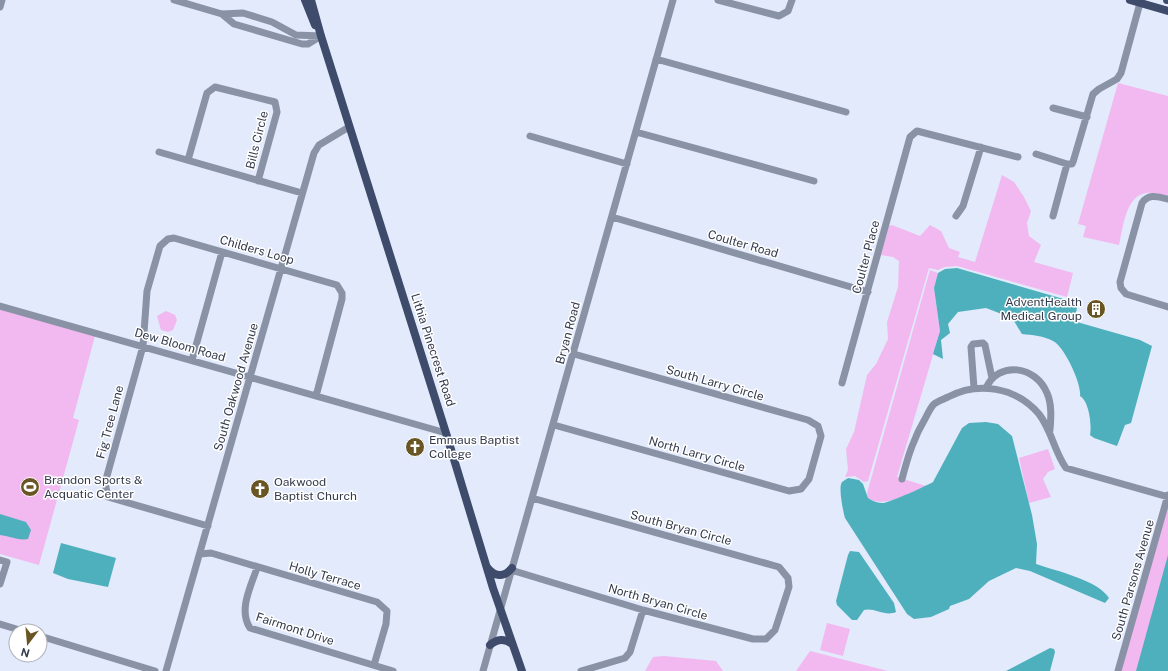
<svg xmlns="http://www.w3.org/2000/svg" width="1168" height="671" font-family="'Public Sans',sans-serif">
	<rect width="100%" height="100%" fill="#e2eafc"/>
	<path fill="#f1b9f0" d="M1118 83 1168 96V195C1161 195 1153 192 1146 193 1125 196 1123 229 1119 245L1083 237 1086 226 1078 224Z
		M1002 175 1014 182 1024 197 1031 211 1027 223 1029 236 1041 245 1034 262 1073 273 1067 297 957 266 945 267 938 270 929 268 868 481 864 482 855 476 845 477 848 470 846 449 854 432 867 375 876 364 888 339 887 322 898 287 899 261 893 257 881 255 889 226 892 225 920 236 930 225 941 231 949 248 960 252 958 257 975 262Z
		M930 270 938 273 934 288 940 331 897 477 926 486C909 493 885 509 868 498L867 493Z
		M0 309 95 336 73 418 79 420 39 565 0 554Z
		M166 311 175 315 177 320 173 330 168 332 161 330 157 316Z
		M1048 449 1055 469 1048 472 1043 479 1051 497 1029 503 1019 458Z
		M1168 495V671H1118Z
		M827 623 850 629 843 656 820 650Z
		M810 651 888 671H796Z
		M664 656 716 661 723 671H645L653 657Z"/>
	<path fill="#4eb0bd" d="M957 268 1074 302 1077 308 1075 317 1077 322 1140 340 1152 346 1131 423 1125 425 1117 446 1094 438 1090 435C1092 425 1089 401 1080 396 1082 384 1064 346 1053 341 1044 336 1032 335 1022 334L1012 318 986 308 958 312 948 324 950 333 941 340 943 359 933 354 940 331 934 288 938 273 945 269Z
		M986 422 998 424 1012 436 1032 515 1037 544 1036 564C1056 571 1098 580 1109 598L1105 603 1030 571 1016 568 989 581 969 599 950 606 949 609 931 617 914 619 907 614 845 518C843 511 838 487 842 482 842 482 848 478 848 478L859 480 863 484 868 498C872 501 878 503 883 503 891 502 926 486 933 482L962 428 969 423Z
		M0 514 26 522 31 530 28 539C20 541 9 536 0 535Z
		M61 543 116 558 108 587 68 579 53 573Z
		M850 551 859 552 894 603 896 612C885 617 874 607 864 610L857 620H852L837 605 836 601 848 555Z
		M1168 555V671H1136Z
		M1050 648 1054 649 1055 652 1050 671H1006Z"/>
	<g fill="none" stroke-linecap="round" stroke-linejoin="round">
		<path stroke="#8a92a5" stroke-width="7" d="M174 0 222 14 243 13 272 22 296 35 321 36
			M718 0 779 16 788 11 792 0
			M0 7 2 0
			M222 14 234 24 302 44H308L321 36
			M656 59 846 112
			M1053 108 1087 117
			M636 132 814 181
			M530 136 627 164
			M159 152 302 193
			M1036 154 1067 164
			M188 160 207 93 215 87 275 102 277 112 258 181
			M1168 199C1158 197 1149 193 1142 203L1120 282 1121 288 1126 294 1168 307
			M956 216 963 206 981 147
			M1053 216 1067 164H1072L1073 162 1093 94 1099 89 1117 79 1121 73 1140 3
			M612 217 868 292
			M0 306 446 433
			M192 360 222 252
			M842 383 910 137 917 131 1018 157
			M974 388 971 347 973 344 983 343 985 345 992 378
			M986 388C999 360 1036 366 1047 393 1052 404 1051 418 1050 430
			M554 425 789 491 801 489 809 479 821 436 818 426 808 420 574 354
			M902 479C908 456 914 437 926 417 928 413 931 407 934 404 938 401 944 399 948 397 978 381 1016 387 1039 414 1052 431 1054 451 1066 468L1168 497
			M208 526 108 497 105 483 143 346 147 291 160 246 168 239 174 238 337 285 342 293V299L316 396
			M200 554 211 553 377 602 387 611 386 624 374 665
			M0 560 7 562 0 584
			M257 568C251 586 238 610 250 628L393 671
			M511 570 643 610 753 639H766L775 630 789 587 788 578 779 567 532 498
			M0 624 23 631
			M40 636 155 671
			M166 671 314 153 319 145 349 127
			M483 671 673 0
			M581 671 625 658 630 652 643 610
			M1118 671 1168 495"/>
		<path stroke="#3e4b6a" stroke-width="8" d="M305 0 315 25
			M311 0 321 36 446 433 493 588 522 671
			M1130 0 1168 11
			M1167 0H1168
			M487 567C494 577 504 578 512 568
			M490 645C497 639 505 638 512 644"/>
	</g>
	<defs>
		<g id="building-disc" transform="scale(1)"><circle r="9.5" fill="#695523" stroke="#fff"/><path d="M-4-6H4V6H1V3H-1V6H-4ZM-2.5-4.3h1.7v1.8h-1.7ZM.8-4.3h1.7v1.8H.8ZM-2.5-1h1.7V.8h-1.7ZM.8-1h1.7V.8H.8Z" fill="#fff"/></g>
		<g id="church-disc" transform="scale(1)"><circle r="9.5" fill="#695523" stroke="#fff"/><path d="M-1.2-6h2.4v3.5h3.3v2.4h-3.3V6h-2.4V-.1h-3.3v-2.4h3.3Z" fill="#fff"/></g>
		<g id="stadium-disc" transform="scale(1)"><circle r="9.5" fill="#695523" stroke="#fff"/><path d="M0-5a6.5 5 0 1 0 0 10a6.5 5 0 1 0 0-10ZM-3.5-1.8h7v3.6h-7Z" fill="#fff"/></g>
	</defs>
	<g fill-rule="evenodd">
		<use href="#building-disc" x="1096" y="309"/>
		<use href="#church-disc" x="415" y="447"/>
		<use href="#stadium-disc" x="30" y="487"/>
		<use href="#church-disc" x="260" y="489"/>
	</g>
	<g text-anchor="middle" stroke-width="3" stroke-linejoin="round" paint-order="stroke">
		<g font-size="12" fill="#343b4d" stroke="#fff">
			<text transform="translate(257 140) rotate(-76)" y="4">Bills Circle</text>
			<text transform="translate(743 244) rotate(16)" y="4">Coulter Road</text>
			<text transform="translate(257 250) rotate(16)" y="4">Childers Loop</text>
			<text transform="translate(866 257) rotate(-75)" y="4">Coulter Place</text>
			<text transform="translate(568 333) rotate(-75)" y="4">Bryan Road</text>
			<text transform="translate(180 345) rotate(16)" y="4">Dew Bloom Road</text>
			<text transform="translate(433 350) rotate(72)" y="4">Lithia Pinecrest Road</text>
			<text transform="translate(715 383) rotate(16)" y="4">South Larry Circle</text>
			<text transform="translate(236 387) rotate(-74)" y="4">South Oakwood Avenue</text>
			<text transform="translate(110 422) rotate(-75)" y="4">Fig Tree Lane</text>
			<text transform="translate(697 454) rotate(16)" y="4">North Larry Circle</text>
			<text transform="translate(681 528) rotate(15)" y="4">South Bryan Circle</text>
			<text transform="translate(325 576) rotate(16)" y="4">Holly Terrace</text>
			<text transform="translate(1133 580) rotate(-74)" y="4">South Parsons Avenue</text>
			<text transform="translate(658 602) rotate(16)" y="4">North Bryan Circle</text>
			<text transform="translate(295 629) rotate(18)" y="4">Fairmont Drive</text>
		</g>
		<g font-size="12" fill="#343b4d" stroke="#fff" text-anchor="start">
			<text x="1082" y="306" text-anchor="end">AdventHealth<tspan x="1082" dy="14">Medical Group</tspan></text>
			<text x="429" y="444">Emmaus Baptist<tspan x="429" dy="14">College</tspan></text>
			<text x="44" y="484">Brandon Sports &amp;<tspan x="44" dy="14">Acquatic Center</tspan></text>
			<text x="274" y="486">Oakwood<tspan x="274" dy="14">Baptist Church</tspan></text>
		</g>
	</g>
	<g transform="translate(28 643) rotate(196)"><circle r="19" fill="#ffffff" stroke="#aeb1b8"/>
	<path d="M0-3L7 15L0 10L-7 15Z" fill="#695523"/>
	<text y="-6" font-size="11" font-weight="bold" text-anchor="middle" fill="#343b4d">N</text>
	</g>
</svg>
